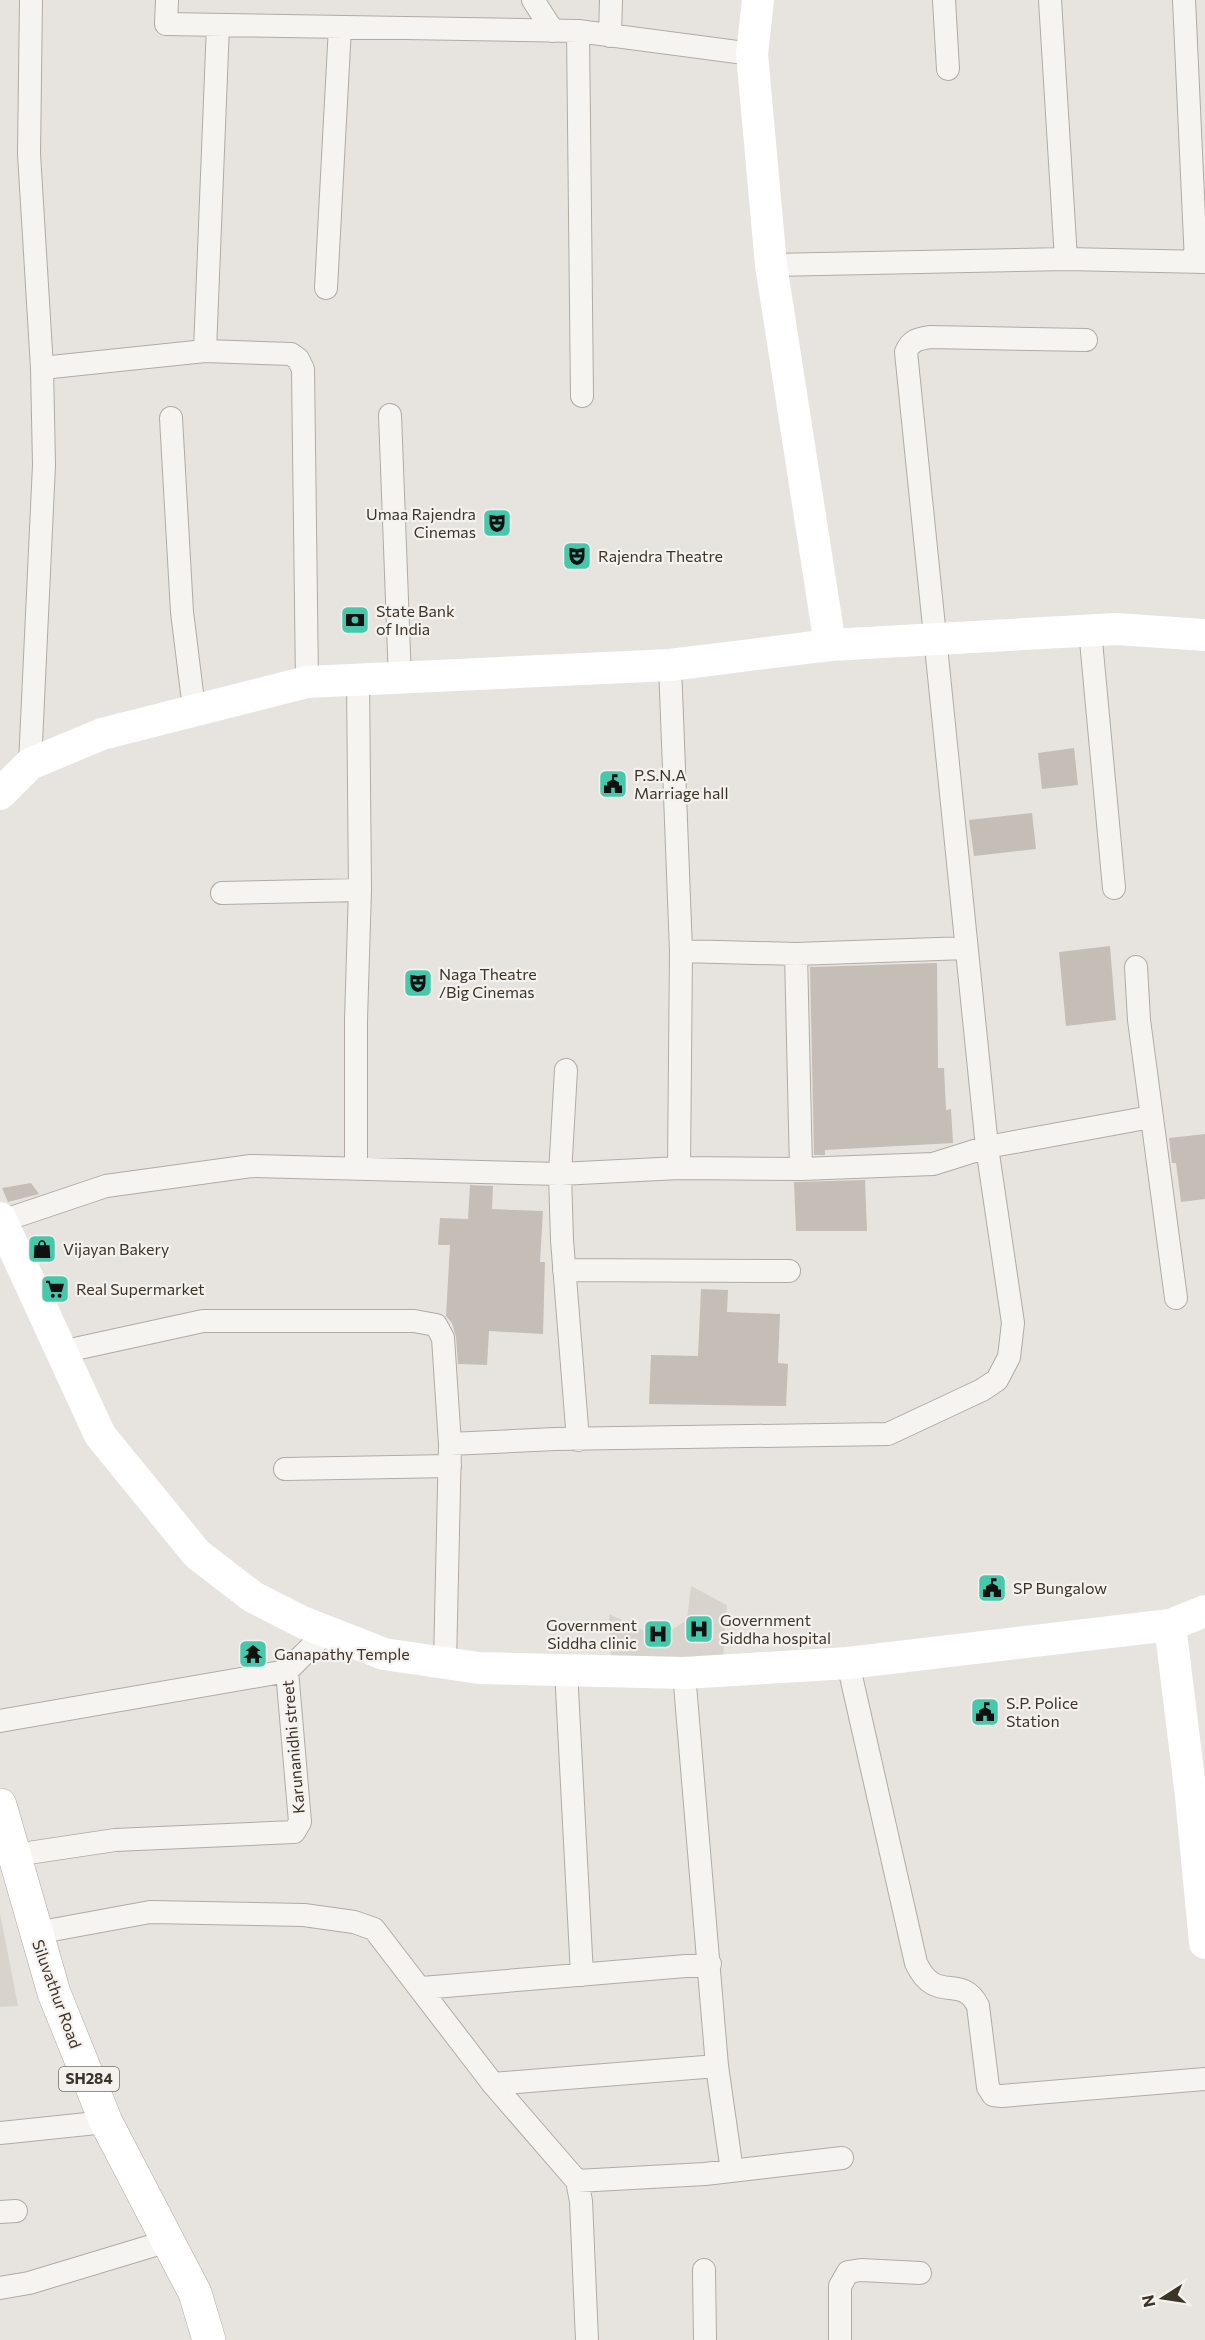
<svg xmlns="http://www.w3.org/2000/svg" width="1205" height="2340" font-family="Commissioner,sans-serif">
	<rect width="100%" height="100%" fill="#e7e3de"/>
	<path fill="#d9d3cd" d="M691 1586 727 1605 723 1660 611 1657 609 1614 659 1638 687 1620Z
		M0 1913 18 2006 0 2007Z"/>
	<path fill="#c4beb6" d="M1074 748 1078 785 1042 789 1038 753Z
		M1032 813 1036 849 974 856 969 820Z
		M1110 946 1116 1020 1066 1026 1059 952Z
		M937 963 938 1068H944L946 1110 951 1109 953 1143 825 1150V1155H814L810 967Z
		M1205 1134V1199L1181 1202 1176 1163H1172L1169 1138Z
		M865 1180 867 1231H796L794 1182Z
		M31 1183 39 1194 8 1202 2 1188Z
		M470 1185 493 1186 492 1209 543 1211 540 1262H545L543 1334 489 1331 487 1365 458 1364 456 1337 452 1323 446 1316 450 1245H438L440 1218 468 1219Z
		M701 1289 728 1290 727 1312 780 1314 778 1363 788 1364 786 1406 649 1404 651 1355 698 1356Z"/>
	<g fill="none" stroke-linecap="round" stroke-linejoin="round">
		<g stroke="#b1aba4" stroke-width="24">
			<path id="street" d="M167 0 166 24 578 31 752 54
				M533 0 553 31
				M944 0 948 69
				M1050 0 1066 259
				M1184 0 1196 262
				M578 31 582 396
				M610 36 611 0
				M771 265 1066 259 1205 262
				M326 288 340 27
				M205 351 218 25
				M42 368 205 351 291 354 298 359 303 369 307 682
				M390 415 400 679
				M171 418 182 612 194 709
				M1090 630 1114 888
				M670 665 681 951 679 1168
				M30 764 44 465 42 368 29 154 31 0
				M222 893 360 890
				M681 951 796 954 966 948
				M796 954 801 1169
				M1136 967 1139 1020 1176 1298
				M566 1070 560 1174 562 1240 578 1440
				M356 1168V1020L360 890 358 678
				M2 1221 106 1186 251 1166 560 1174 679 1168 801 1169 933 1164 987 1147 1151 1117
				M564 1270 789 1271
				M61 1352 203 1321H414L436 1325 443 1338 450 1444 445 1663
				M450 1444 555 1439 888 1434 982 1390 997 1380 1009 1357 1013 1323 987 1147 906 352C911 340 918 339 930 337L1086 340
				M285 1469 450 1466
				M848 1663 916 1963C936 2006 961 1972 978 2006L988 2087 993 2095 1002 2096 1205 2079
				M566 1670 582 1975
				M287 1671 326 1632
				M684 1673 717 2066 732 2171
				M0 1721 287 1671 300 1822 294 1832 115 1840 15 1855
				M36 1933 150 1912 304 1915 354 1922 374 1929 493 2084 577 2181 581 2201 587 2340
				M422 1988 710 1964
				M493 2084 717 2066
				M0 2133 106 2122
				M577 2181 705 2174 842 2158
				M0 2212 16 2211
				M704 2270 705 2340
				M0 2288 29 2283 168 2241
				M840 2340V2286L848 2272 861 2270 920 2273"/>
		</g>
		<g stroke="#b2a99e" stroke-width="34">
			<path id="primary" d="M0 1805 54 1993 106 2122 195 2293 209 2340"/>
		</g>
		<use href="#street" stroke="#f6f4f1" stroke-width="22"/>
		<path stroke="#fff" stroke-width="32" d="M758 0 752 54 771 265 830 645
			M0 794 30 764 102 734 307 682 670 665 830 645 1116 629 1205 635
			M0 1218 100 1435 197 1554 253 1597 302 1622 384 1654 479 1668 684 1673 848 1663 1170 1625 1191 1796 1205 1943
			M1170 1625 1205 1611"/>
		<use href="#primary" stroke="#fff" stroke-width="33"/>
	</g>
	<defs>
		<g id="theatre-square" transform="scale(1.5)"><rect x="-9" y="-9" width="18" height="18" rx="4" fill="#48c8ab" stroke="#f5f1ee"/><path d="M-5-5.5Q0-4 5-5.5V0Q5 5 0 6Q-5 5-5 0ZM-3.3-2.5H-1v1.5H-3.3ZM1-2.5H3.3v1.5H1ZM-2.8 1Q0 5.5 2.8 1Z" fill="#111"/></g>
		<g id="bank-square" transform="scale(1.5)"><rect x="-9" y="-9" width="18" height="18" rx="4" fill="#48c8ab" stroke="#f5f1ee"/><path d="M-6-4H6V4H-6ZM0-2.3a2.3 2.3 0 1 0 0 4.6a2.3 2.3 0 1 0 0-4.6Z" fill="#111"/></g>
		<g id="civic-square" transform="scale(1.5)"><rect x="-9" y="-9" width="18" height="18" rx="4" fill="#48c8ab" stroke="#f5f1ee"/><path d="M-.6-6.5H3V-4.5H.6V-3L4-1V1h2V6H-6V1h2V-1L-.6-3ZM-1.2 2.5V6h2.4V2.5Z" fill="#111"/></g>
		<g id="shop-square" transform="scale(1.5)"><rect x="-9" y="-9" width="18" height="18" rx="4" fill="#48c8ab" stroke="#f5f1ee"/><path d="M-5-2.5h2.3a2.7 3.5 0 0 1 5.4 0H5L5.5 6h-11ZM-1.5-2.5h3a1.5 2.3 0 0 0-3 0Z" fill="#111"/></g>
		<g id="supermarket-square" transform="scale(1.5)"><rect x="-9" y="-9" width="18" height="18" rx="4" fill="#48c8ab" stroke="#f5f1ee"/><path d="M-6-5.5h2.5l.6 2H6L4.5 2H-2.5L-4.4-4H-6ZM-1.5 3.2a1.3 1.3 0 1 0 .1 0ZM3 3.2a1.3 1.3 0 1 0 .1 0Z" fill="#111"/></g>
		<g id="hospital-square" transform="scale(1.5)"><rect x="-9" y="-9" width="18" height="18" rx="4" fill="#48c8ab" stroke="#f5f1ee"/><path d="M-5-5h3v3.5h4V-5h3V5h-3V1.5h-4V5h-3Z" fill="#111"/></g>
		<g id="temple-square" transform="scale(1.5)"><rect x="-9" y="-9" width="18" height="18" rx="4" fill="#48c8ab" stroke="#f5f1ee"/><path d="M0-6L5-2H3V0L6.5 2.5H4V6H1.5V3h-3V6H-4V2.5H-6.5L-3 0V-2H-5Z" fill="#111"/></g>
	</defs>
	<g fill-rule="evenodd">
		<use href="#theatre-square" x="497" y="523"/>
		<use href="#theatre-square" x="577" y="556"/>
		<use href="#bank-square" x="355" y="620"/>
		<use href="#civic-square" x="613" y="784"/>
		<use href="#theatre-square" x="418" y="983"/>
		<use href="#shop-square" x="42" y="1249"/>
		<use href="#supermarket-square" x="55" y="1289"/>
		<use href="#civic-square" x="992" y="1588"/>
		<use href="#hospital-square" x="699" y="1629"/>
		<use href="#hospital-square" x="658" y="1634"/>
		<use href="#temple-square" x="253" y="1654"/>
		<use href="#civic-square" x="985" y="1712"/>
	</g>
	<g text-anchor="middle" stroke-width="4.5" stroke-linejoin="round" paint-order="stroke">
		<rect fill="#f5f1ee" stroke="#746d63" stroke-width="1.5" x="59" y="2067" width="60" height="24" rx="4.5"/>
		<g font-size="15" font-weight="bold" fill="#3d3428">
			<text x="89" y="2084">SH284</text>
		</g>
		<g font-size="16" fill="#3d3428" stroke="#f5f1ee" text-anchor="start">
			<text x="476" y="520" text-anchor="end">Umaa Rajendra<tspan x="476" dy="18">Cinemas</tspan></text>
			<text x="598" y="562">Rajendra Theatre</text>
			<text x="376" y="617">State Bank<tspan x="376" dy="18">of India</tspan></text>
			<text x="634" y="781">P.S.N.A<tspan x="634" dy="18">Marriage hall</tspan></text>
			<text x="439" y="980">Naga Theatre<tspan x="439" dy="18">/Big Cinemas</tspan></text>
			<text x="63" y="1255">Vijayan Bakery</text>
			<text x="76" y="1295">Real Supermarket</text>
			<text x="1013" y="1594">SP Bungalow</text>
			<text x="720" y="1626">Government<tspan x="720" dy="18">Siddha hospital</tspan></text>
			<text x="637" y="1631" text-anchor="end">Government<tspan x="637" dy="18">Siddha clinic</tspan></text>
			<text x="274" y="1660">Ganapathy Temple</text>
			<text x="1006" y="1709">S.P. Police<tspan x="1006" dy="18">Station</tspan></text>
		</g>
		<g font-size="16" fill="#3d3428" stroke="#f5f1ee">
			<text transform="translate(293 1747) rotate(-95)" y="6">Karunanidhi street</text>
			<text transform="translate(57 1994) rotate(70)" y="6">Siluvathur Road</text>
		</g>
	</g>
	<g transform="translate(1163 2298) rotate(258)" stroke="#f5f1ee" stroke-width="4.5" paint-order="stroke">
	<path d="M0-4.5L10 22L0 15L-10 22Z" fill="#3d3428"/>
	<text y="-9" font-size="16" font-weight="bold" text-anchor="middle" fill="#3d3428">N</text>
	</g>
</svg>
